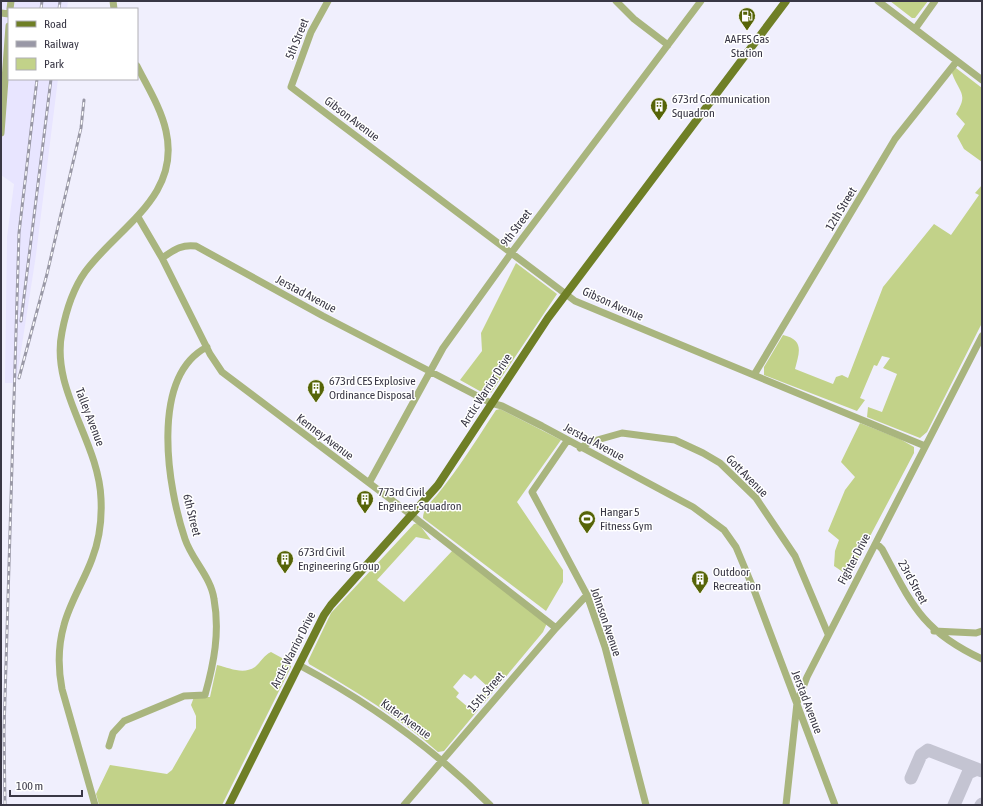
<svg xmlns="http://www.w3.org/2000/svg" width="983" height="806" font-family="'Asap Condensed',sans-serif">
	<rect width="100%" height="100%" fill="#f0effd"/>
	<path fill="#e8e5ff" d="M1 1H68L67 9H9V79H58L36 255 16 383H5L7 237 14 184 1 175Z"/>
	<path fill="#c2d289" d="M890 1H928L915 18H912Z
		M953 68H956L982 88V162L964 149 957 136 965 124 956 114C969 93 959 93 952 73Z
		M982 185V323L927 432 920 438 867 417 868 407 882 412 897 374 883 368 890 358 882 356 877 366 874 365 860 398 865 400 857 411 764 375V367L783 335C805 340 799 353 795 369L833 384 836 377 842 375 848 378 883 287 934 224 951 235 979 195 975 193Z
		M516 263 557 294 491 393 485 394 460 380 482 351 481 333Z
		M500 409 561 440 517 502 563 570V582L546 611 423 518C423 509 431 502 437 495 459 468 477 439 496 410Z
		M860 423 900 439 914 447V453L849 576 834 566 835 551 839 540 828 531 845 490 855 477 841 462Z
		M418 523 431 540 416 537 377 580 404 602 453 550 547 623 543 632 484 703 481 704 477 700 488 687 475 675 471 679 464 674 453 687 459 693 456 697 469 708 472 706 478 710 444 751 438 752C399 717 355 691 309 664L308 661 331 613 414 524Z
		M271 652 291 663V667L222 805H99L96 794 110 765 167 774 172 770 196 728V716L191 705 194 697H210L217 665C230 668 243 675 255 667 261 662 264 655 271 652Z"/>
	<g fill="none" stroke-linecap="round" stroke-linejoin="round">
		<path stroke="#c4c4d2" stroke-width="13" d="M911 778 921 755 928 750 982 771
			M954 805 968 773 977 769
			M981 805 982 804"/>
		<path stroke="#a9b57e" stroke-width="7" d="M113 1 114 9
			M328 1 311 32 291 87 575 301 925 446
			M616 1 634 19 668 45
			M878 1 982 80
			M10 9 11 1
			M1 13 9 14
			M915 29 935 1
			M1 133 9 26
			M138 217 162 258 210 354 222 372 397 504 556 628
			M162 258C174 250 181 244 196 246L323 316 491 403 502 406 542 426 693 507 724 530 736 547 754 590 835 805
			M754 375 895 139 957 61
			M567 441 532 492 587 595 605 647 646 805
			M580 448 590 442 622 433 675 440 703 453 720 463 756 498 795 556 828 634
			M369 483 443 348 512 252 701 1
			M876 543 882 549C912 605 922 631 982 659
			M934 631 976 633 982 631
			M299 665C370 703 433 748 490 805
			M109 746 113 733 124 721 184 696 205 695C214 663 220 632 214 599 211 577 192 560 185 539 168 489 149 377 207 347
			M95 805 62 689C58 668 58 646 64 625 70 602 84 581 92 559 99 541 102 519 101 499 99 441 50 390 62 332 66 311 73 289 85 272 118 227 181 197 166 131 161 108 147 86 137 66
			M404 805 556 628 587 595
			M786 805 797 703 807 677 982 336"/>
		<path stroke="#6f7f26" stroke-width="8" d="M229 805 324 615 331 605 438 485 548 318 786 1"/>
		<g stroke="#9998a6" stroke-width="3">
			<path id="rail" d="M41 9 42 1
				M59 9 60 1
				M21 321 51 79
				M19 378 47 274 81 128 84 100
				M5 805 4 731 19 233 37 79"/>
		</g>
		<use href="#rail" stroke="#fff" stroke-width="1.5" stroke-dasharray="4.5" stroke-linecap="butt"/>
	</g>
	<defs>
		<g id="fuel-pin" transform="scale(0.9)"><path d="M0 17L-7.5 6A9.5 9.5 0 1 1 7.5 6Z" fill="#566407" stroke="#fff"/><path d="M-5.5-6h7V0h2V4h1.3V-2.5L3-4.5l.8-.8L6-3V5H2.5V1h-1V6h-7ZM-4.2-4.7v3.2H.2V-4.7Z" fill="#fff"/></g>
		<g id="building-pin" transform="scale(0.9)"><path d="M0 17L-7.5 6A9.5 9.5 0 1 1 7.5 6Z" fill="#566407" stroke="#fff"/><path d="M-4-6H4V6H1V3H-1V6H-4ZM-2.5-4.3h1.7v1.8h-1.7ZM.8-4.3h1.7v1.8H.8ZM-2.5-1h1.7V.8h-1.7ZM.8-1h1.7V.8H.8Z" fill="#fff"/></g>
		<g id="stadium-pin" transform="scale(0.9)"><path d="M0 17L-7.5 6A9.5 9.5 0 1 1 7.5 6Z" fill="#566407" stroke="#fff"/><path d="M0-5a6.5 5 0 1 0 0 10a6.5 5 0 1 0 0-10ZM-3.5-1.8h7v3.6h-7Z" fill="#fff"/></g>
	</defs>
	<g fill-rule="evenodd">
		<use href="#fuel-pin" x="747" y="16"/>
		<use href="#building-pin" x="659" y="106"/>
		<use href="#building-pin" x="316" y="388"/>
		<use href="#building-pin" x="365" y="499"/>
		<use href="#stadium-pin" x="587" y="519"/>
		<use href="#building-pin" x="285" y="559"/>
		<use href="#building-pin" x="700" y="579"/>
	</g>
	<g text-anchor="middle" stroke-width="3" stroke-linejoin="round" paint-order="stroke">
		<g font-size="12" fill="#393745" stroke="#fff">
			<text transform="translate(297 39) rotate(-68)" y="4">5th Street</text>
			<text transform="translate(352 119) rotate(37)" y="4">Gibson Avenue</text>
			<text transform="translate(841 209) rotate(-59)" y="4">12th Street</text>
			<text transform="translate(516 228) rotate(-53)" y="4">9th Street</text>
			<text transform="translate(306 294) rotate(28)" y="4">Jerstad Avenue</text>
			<text transform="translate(613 304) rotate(24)" y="4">Gibson Avenue</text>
			<text transform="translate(486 390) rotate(-57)" y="4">Arctic Warrior Drive</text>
			<text transform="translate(90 417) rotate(69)" y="4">Talley Avenue</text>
			<text transform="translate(325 437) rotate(37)" y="4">Kenney Avenue</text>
			<text transform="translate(594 442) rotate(28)" y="4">Jerstad Avenue</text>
			<text transform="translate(747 476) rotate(45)" y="4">Gott Avenue</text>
			<text transform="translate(192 515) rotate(76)" y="4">6th Street</text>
			<text transform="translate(854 559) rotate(-62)" y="4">Fighter Drive</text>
			<text transform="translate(913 582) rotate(61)" y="4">23rd Street</text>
			<text transform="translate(606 622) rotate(71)" y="4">Johnson Avenue</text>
			<text transform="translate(293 650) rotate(-63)" y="4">Arctic Warrior Drive</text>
			<text transform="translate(486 692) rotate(-49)" y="4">15th Street</text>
			<text transform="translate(807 702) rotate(69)" y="4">Jerstad Avenue</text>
			<text transform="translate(406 719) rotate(36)" y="4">Kuter Avenue</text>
		</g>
		<g font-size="12" fill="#393745" stroke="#fff" text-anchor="start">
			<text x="747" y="43" text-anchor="middle">AAFES Gas<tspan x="747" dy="14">Station</tspan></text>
			<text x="672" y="103">673rd Communication<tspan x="672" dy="14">Squadron</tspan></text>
			<text x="329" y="385">673rd CES Explosive<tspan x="329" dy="14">Ordinance Disposal</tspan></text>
			<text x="378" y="496">773rd Civil<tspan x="378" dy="14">Engineer Squadron</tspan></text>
			<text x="600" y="516">Hangar 5<tspan x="600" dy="14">Fitness Gym</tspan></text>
			<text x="298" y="556">673rd Civil<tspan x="298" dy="14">Engineering Group</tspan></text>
			<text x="713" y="576">Outdoor<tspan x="713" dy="14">Recreation</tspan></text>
		</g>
	</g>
	<rect width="983" height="806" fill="none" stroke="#393745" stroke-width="4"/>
	<rect x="8" y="8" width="130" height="72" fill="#ffffff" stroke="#b0afb5"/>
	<rect x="16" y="21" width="20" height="6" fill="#6f7f26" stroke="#b0afb5"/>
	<text x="44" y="28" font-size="12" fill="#393745">Road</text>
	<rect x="16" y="41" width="20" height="6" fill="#9998a6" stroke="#b0afb5"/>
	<text x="44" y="48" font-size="12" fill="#393745">Railway</text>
	<rect x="16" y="58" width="20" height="12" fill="#c2d289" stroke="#b0afb5"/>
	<text x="44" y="68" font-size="12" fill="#393745">Park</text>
	<path d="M10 790v6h72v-6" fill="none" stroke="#393745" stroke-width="2"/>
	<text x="16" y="790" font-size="12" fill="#393745" stroke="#ffffff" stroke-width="3" paint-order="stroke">100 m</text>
</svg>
